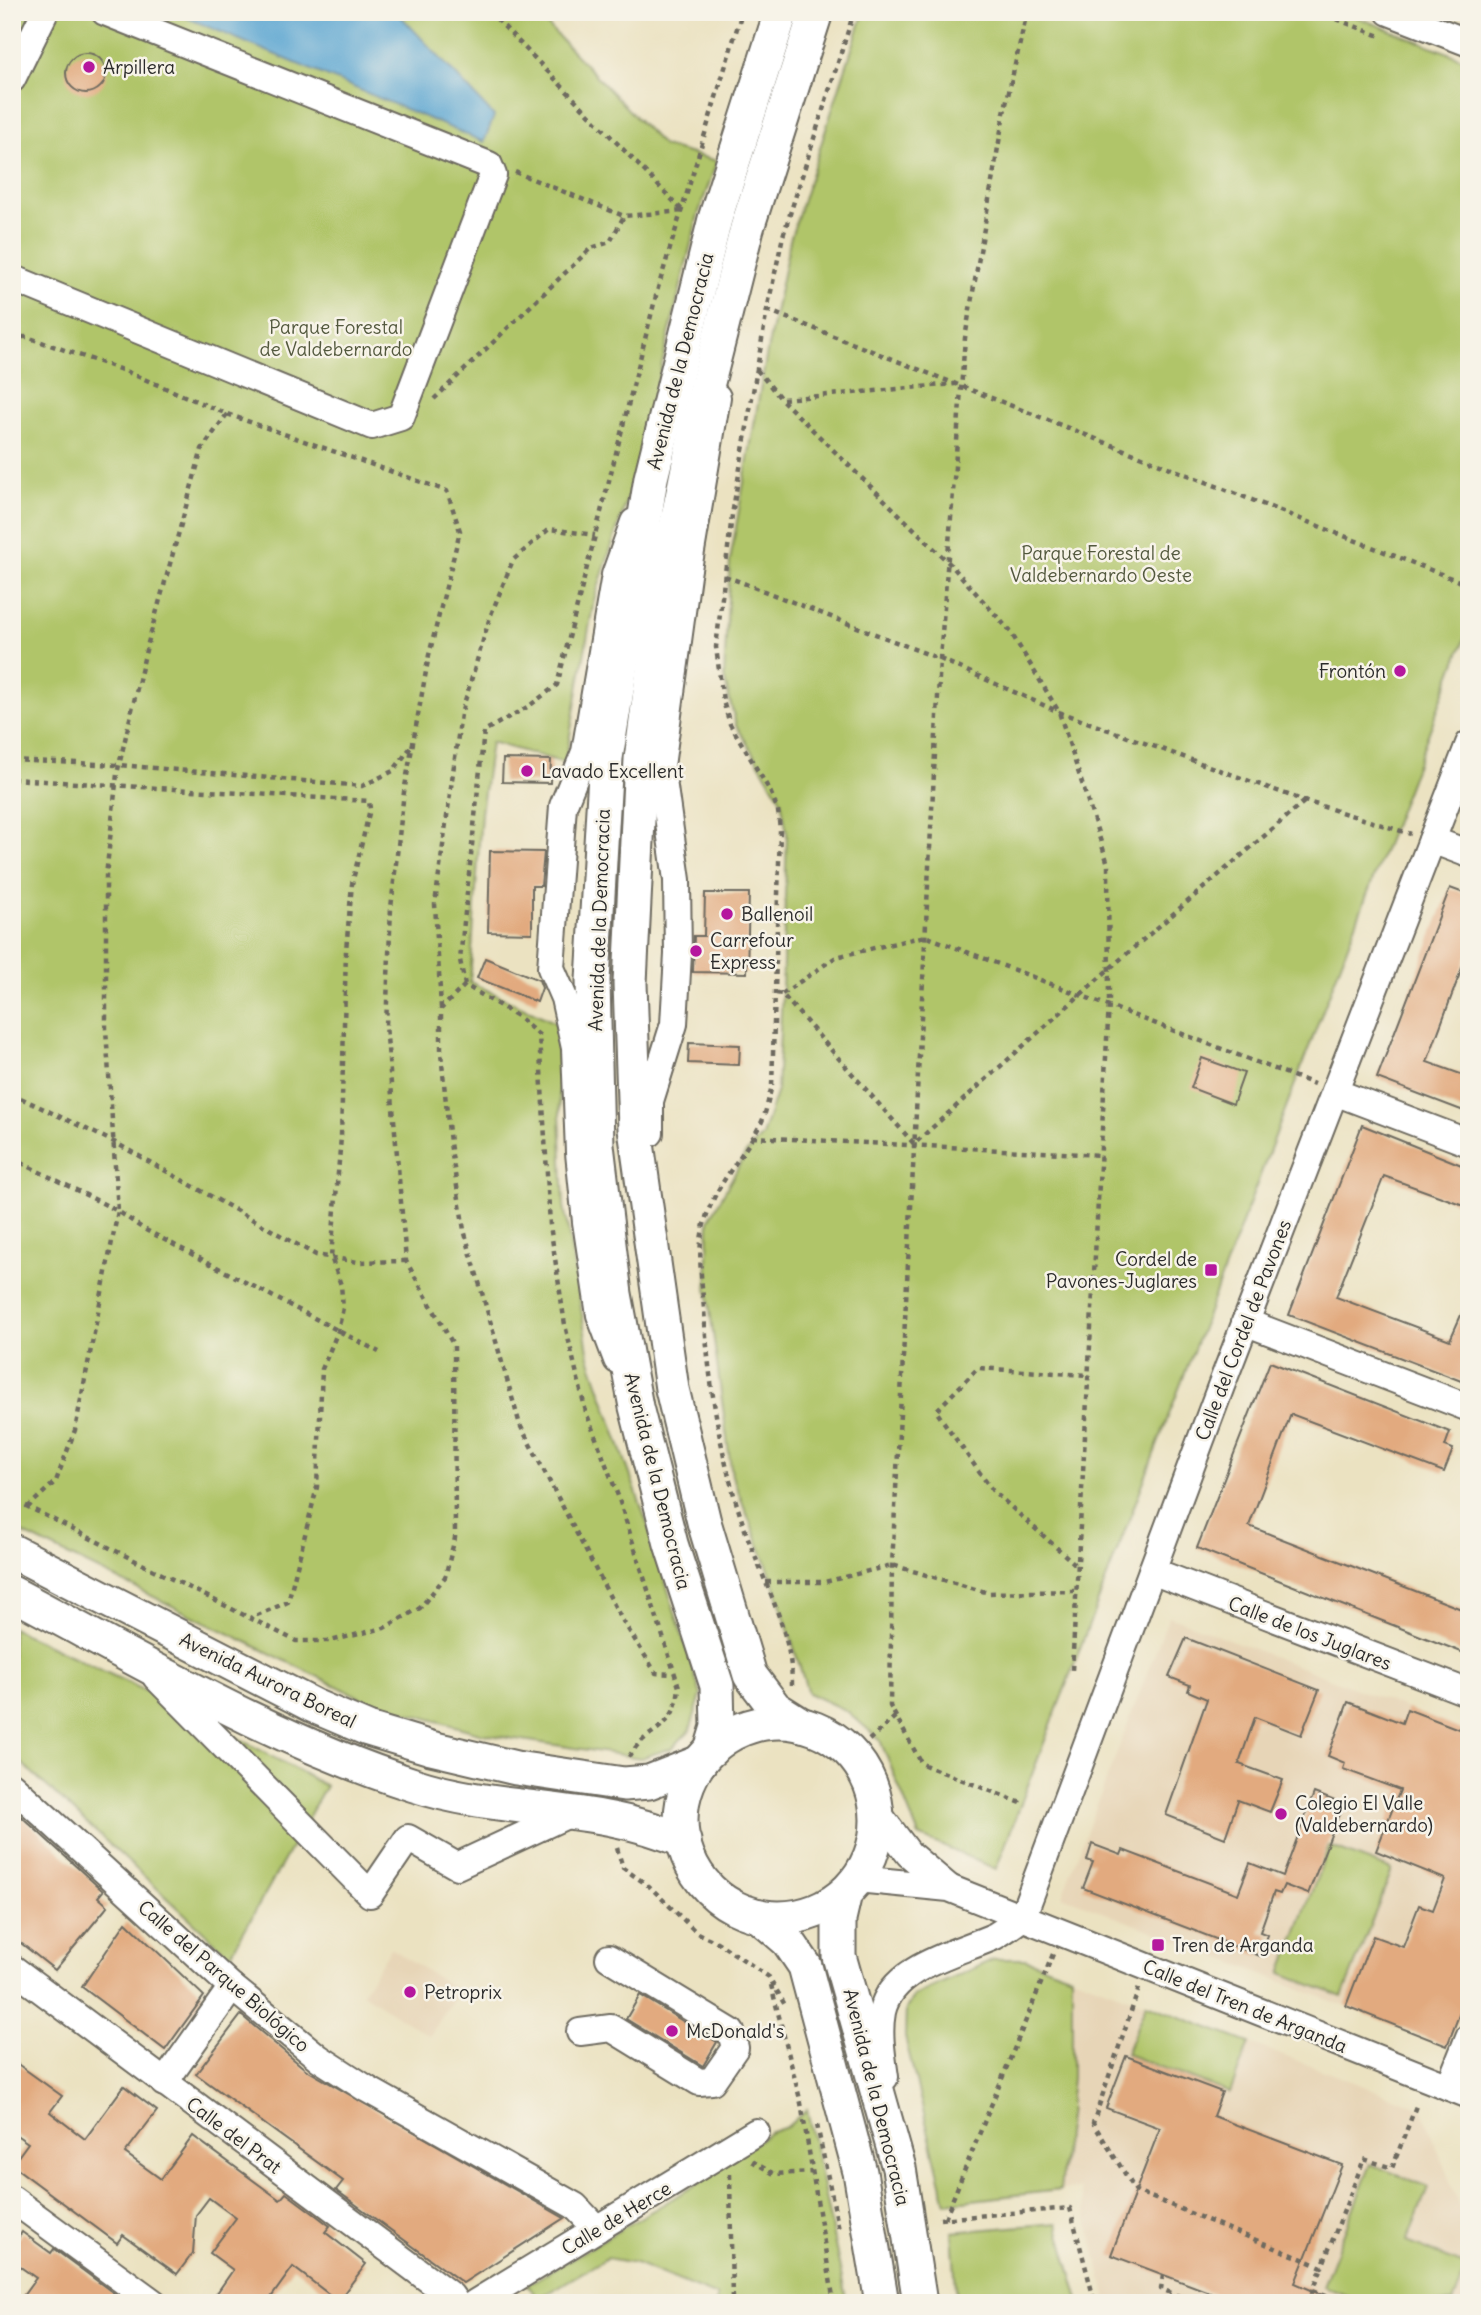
<svg xmlns="http://www.w3.org/2000/svg" width="1481" height="2315" font-family="Delius,sans-serif">
<rect width="100%" height="100%" fill="#f7f3e8"/>
<filter id="ink" filterUnits="userSpaceOnUse"><feTurbulence type="fractalNoise" baseFrequency=".0143" numOctaves="2"/><feDisplacementMap in="SourceGraphic" scale="14" xChannelSelector="R" yChannelSelector="G"/><feConvolveMatrix kernelMatrix="1 2 1 2 8 2 1 2 1" color-interpolation-filters="sRGB"/></filter>
<filter id="wash" filterUnits="userSpaceOnUse"><feTurbulence type="fractalNoise" baseFrequency=".00686" numOctaves="4" result="noise"/><feDisplacementMap in="SourceGraphic" scale="28" xChannelSelector="R" yChannelSelector="G"/><feGaussianBlur stdDeviation="1.57" result="paint"/><feColorMatrix in="noise" values="0 0 0 0 0 0 0 0 0 0 0 0 0 0 0 0 0 1.4 0 .05"/><feComposite in="paint" operator="in"/></filter>
<g filter="url(#wash)">
<rect width="100%" height="100%" fill="#ebe2c1"/>
<g fill="#e7d5b7">
<path d="M1169,1616L1469,1733V1989L1447,2046L1062,1896Z"/>
<path d="M391,1948L458,1991L430,2036L362,1993Z"/>
<path d="M1072,1976L1422,2108L1469,2232V2303H1108L1080,2189L1060,2190L1072,2078Z"/>
</g>
<g fill="#b0c569" stroke="#6e784a" stroke-width="2">
<path d="M12,12H535L663,146L717,161L698,215L635,475L594,600L565,763L491,742L481,813L470,982L556,1023L564,1206L589,1357L648,1526L701,1695L690,1730L672,1748L641,1758L483,1734L370,1702L12,1528Z"/>
<path d="M864,12H1344L1469,61V627L996,1869L919,1836L880,1740L847,1711L808,1693L773,1580L732,1476L707,1288L709,1220L746,1153L762,1136L777,1090L782,994L787,833L781,800L736,725L724,677L730,561L767,352L790,240Z"/>
<path d="M12,1628L190,1712L326,1786L230,1956L12,1754Z"/>
<path d="M1329,1846L1392,1870L1342,1997L1281,1973Z"/>
<path d="M994,1959H1025L1072,1976V2078L1060,2190L946,2203L905,2037L906,2009L914,1996Z"/>
<path d="M1146,2004L1249,2043L1230,2093L1126,2054Z"/>
<path d="M807,2109L847,2303H715L717,2296L635,2263L607,2258L539,2298L527,2285L699,2183L769,2133L787,2127Z"/>
<path d="M1371,2164L1428,2187L1407,2242L1467,2266L1453,2303H1365L1323,2286Z"/>
<path d="M1057,2223L1080,2303H957L952,2232Z"/>
</g>
<path fill="#58a4d1" stroke="#42687e" stroke-width="2" d="M173,12H397L494,116L484,142Z"/>
<g id="blocks">
<g fill="#e2aa7f">
<circle cx="86" cy="73" r="20"/>
<path d="M503,759L551,760L550,783L502,782Z"/>
<path d="M490,851L544,852L541,886H532V933L488,932Z"/>
<path d="M1450,888L1469,895V949L1427,1062L1469,1077V1113L1377,1078Z"/>
<path d="M705,893H749L747,973L693,972L694,936H704Z"/>
<path d="M485,958L539,980L542,988L537,1002L477,978Z"/>
<path d="M689,1043L740,1045L739,1065L688,1063Z"/>
<path d="M1202,1058L1244,1073L1233,1104L1191,1088Z"/>
<path d="M1362,1125L1469,1168V1207L1384,1176L1336,1297L1450,1340L1469,1297V1384L1289,1315Z"/>
<path d="M1270,1362L1450,1432L1445,1446L1453,1449L1444,1472L1291,1414L1249,1526L1469,1612V1655L1197,1548Z"/>
<path d="M1186,1638L1319,1690L1301,1735L1255,1717L1239,1764L1283,1780L1270,1812L1238,1800L1225,1838L1166,1815L1207,1699L1188,1691L1190,1685L1169,1677Z"/>
<path d="M1348,1702L1402,1723L1407,1709L1469,1733V1989L1447,2046L1346,2006L1373,1936L1403,1947L1419,1905L1433,1910L1445,1879L1376,1851L1400,1790L1343,1769L1345,1763L1328,1756Z"/>
<path d="M1314,1793L1343,1804L1308,1894L1284,1885L1280,1894L1274,1892L1260,1932L1268,1935L1260,1956L1083,1888L1093,1862L1087,1860L1092,1844L1121,1855L1123,1850L1238,1894L1250,1863L1283,1876Z"/>
<path d="M12,1808L103,1891L98,1897L108,1906L55,1970L12,1936Z"/>
<path d="M126,1922L204,1996L165,2050L82,1987Z"/>
<path d="M640,1995L717,2042L703,2066L626,2019Z"/>
<path d="M241,2015L305,2069L564,2218L463,2283L336,2190L343,2181L196,2074Z"/>
<path d="M1126,2056L1222,2092L1213,2116L1342,2165L1295,2283L1341,2303H1238L1111,2255L1160,2128L1106,2108Z"/>
<path d="M12,2060L62,2096L50,2112L85,2139L124,2086L157,2111L125,2153L161,2179L193,2136L280,2200L286,2193L317,2216L330,2226L325,2232L366,2264L338,2301L293,2267L267,2303H210L233,2270L210,2253L236,2218L209,2198L196,2215L193,2253L177,2274L123,2235L117,2243L12,2165L28,2143L12,2132Z"/>
<path d="M22,2232L51,2253L54,2249L127,2303H18L36,2278L12,2261V2247Z"/>
</g>
</g>
</g>
<g filter="url(#ink)">
<use href="#blocks" fill-opacity="0" stroke="#6e6b60" stroke-width="2"/>
<g fill="none" stroke-linecap="round" stroke-linejoin="round">
<defs>
<g id="minor">
<path d="M1389,12L1469,43"/>
<path d="M12,79L45,12"/>
<path d="M12,278L372,426L401,417L493,175L489,165L105,12"/>
<path d="M1432,840L1469,854"/>
<path d="M1335,1092L1469,1143"/>
<path d="M650,1133V1101L674,1024L678,954L677,880L661,766L687,575L717,397"/>
<path d="M1245,1322L1469,1408"/>
<path d="M617,1360L600,1315L586,1222L579,1153L575,1048L564,998L551,968L563,806L585,752L615,575L634,522"/>
<path d="M1152,1571L1469,1693"/>
<path d="M156,1677L370,1894L408,1838L457,1866L571,1813"/>
<path d="M12,1786L232,1987L319,2058L367,2089L575,2206L597,2229"/>
<path d="M877,1812L909,1854L948,1887"/>
<path d="M857,1879L949,1888L1469,2095"/>
<path d="M1022,1918L1221,1386L1469,744"/>
<path d="M12,1968L451,2296L456,2303"/>
<path d="M580,2032L611,2028L699,2082L712,2081L735,2048L731,2032L609,1958"/>
<path d="M885,2077C882,2056 878,2033 882,2012C892,1966 958,1953 995,1936C1004,1931 1013,1924 1022,1918"/>
<path d="M164,2083L232,1987"/>
<path d="M1449,2087L1469,2037"/>
<path d="M12,2199L154,2303"/>
<path d="M475,2303L756,2132"/>
</g>
<g id="major">
<path d="M12,1551L314,1706L368,1729L431,1748L516,1768L624,1784L649,1782L700,1762"/>
<path d="M12,1593C143,1662 273,1740 414,1785C502,1814 598,1803 684,1841"/>
<circle cx="779" cy="1820" r="98"/>
<path d="M802,1725L775,1708L750,1675L704,1522L672,1389L635,1129L630,983L641,759L665,580L695,434L747,228L816,12"/>
<path d="M711,1750L718,1727L717,1686L671,1544L636,1407L615,1294L597,1145L593,980L606,758L651,478L715,219L781,12"/>
<path d="M845,1893L839,1919V1956L899,2168L920,2303"/>
<path d="M759,1916L788,1941L805,1966L860,2172L882,2303"/>
</g>
</defs>
<use href="#minor" stroke="#6e6b60" stroke-width="30"/>
<use href="#major" stroke="#6e6b60" stroke-width="37"/>
<g stroke="#6e6b60" stroke-width="4.5" stroke-dasharray="5 5" stroke-linecap="butt">
<path d="M490,12L683,211"/>
<path d="M1318,12L1380,36"/>
<path d="M515,172L624,216L683,211"/>
<path d="M767,310L1469,585"/>
<path d="M12,337H27L125,371L227,414L447,491L460,531L429,655L404,792L391,908L386,1025L406,1261L454,1346L455,1538L445,1577L420,1608L384,1628L330,1641H296L12,1499"/>
<path d="M757,370L782,400L950,564L1010,631L1059,712L1108,864L1109,1003L1072,1670"/>
<path d="M434,399L591,248L610,242L624,216"/>
<path d="M783,399L955,384"/>
<path d="M227,414L202,449L146,650L117,774L106,876V1029L118,1211L142,1228L379,1352"/>
<path d="M725,576L940,659L1059,712L1305,801L1411,834"/>
<path d="M12,760L119,765L362,786L393,771L411,747"/>
<path d="M12,779L369,801L370,809L352,884L346,950L341,1137L331,1257L341,1285L343,1308L338,1331L322,1369L317,1487L288,1602L250,1618"/>
<path d="M465,985L441,1009V1053L450,1143L464,1230L520,1425L621,1618L656,1673L675,1674"/>
<path d="M776,993L782,994L914,1144L1109,969L1305,801"/>
<path d="M782,994L836,957L925,936L1314,1084"/>
<path d="M441,1008L435,904L461,714L490,617L513,560L549,529L595,535"/>
<path d="M12,1094L114,1142L316,1255L358,1262L406,1261"/>
<path d="M752,1137L1100,1155"/>
<path d="M12,1158L118,1211L75,1430L56,1481L28,1507"/>
<path d="M1075,1564L992,1490L936,1411L978,1368L1087,1375"/>
<path d="M766,1582H825L892,1565L989,1593L1074,1591"/>
<path d="M792,1685C792,1632 766,1587 748,1538C721,1464 709,1387 704,1309C702,1284 698,1258 702,1234C709,1191 739,1163 759,1127C766,1116 768,1099 772,1086L780,831L778,810L770,791L730,724L723,701L716,647L732,515L767,310L783,236L854,12"/>
<path d="M869,1740L896,1716"/>
<path d="M629,1757C648,1724 675,1734 679,1687L618,1496L586,1412L565,1325L550,1225L539,1035L517,1016L465,985L460,960L484,731L529,706L557,685L658,288L742,12"/>
<path d="M1021,1803L922,1764L890,1706L892,1565L940,659L965,338L1004,113L1027,12"/>
<path d="M617,1848L623,1868L649,1886L697,1933L717,1942L769,1977L785,2005"/>
<path d="M771,1985L801,2103L834,2303"/>
<path d="M1139,1988L1093,2123L1136,2191L1322,2267L1364,2159L1392,2168L1416,2106"/>
<path d="M817,2125L839,2230"/>
<path d="M752,2161L774,2174L812,2172"/>
<path d="M730,2174L732,2303"/>
<path d="M945,2218L1053,1954"/>
<path d="M940,2219L1070,2208L1095,2303"/>
<path d="M1163,2275L1161,2289L1197,2303"/>
<path d="M1313,2290L1347,2303"/>
<path d="M1308,2303L1322,2267"/>
</g>
<use href="#minor" stroke="#fff" stroke-width="26"/>
<use href="#major" stroke="#fff" stroke-width="33"/>
</g>
</g>
<g fill="#b5179e" stroke="#f7f3e8" stroke-width="2.5">
<circle cx="89" cy="67" r="7"/>
<circle cx="1400" cy="671" r="7"/>
<circle cx="527" cy="771" r="7"/>
<circle cx="727" cy="914" r="7"/>
<circle cx="696" cy="951" r="7"/>
<rect x="1204" y="1263" width="14" height="14" rx="3.5"/>
<circle cx="1281" cy="1814" r="7"/>
<rect x="1151" y="1938" width="14" height="14" rx="3.5"/>
<circle cx="410" cy="1992" r="7"/>
<circle cx="672" cy="2031" r="7"/>
</g>
<g text-anchor="middle" stroke-width="5" stroke-linejoin="round" paint-order="stroke">
<g font-size="19" fill="#2b2b2b" stroke="#f7f3e8" text-anchor="start">
<text x="103" y="74">Arpillera</text>
<text x="1386" y="678" text-anchor="end">Frontón</text>
<text x="541" y="778">Lavado Excellent</text>
<text x="741" y="921">Ballenoil</text>
<text x="710" y="947">Carrefour<tspan x="710" dy="22">Express</tspan></text>
<text x="1197" y="1266" text-anchor="end">Cordel de<tspan x="1197" dy="22">Pavones-Juglares</tspan></text>
<text x="1295" y="1810">Colegio El Valle<tspan x="1295" dy="22">(Valdebernardo)</tspan></text>
<text x="1172" y="1952">Tren de Arganda</text>
<text x="424" y="1999">Petroprix</text>
<text x="686" y="2038">McDonald's</text>
</g>
<g font-size="19" fill="#53593e" stroke="#f7f3e8">
<text x="336" y="334">Parque Forestal<tspan x="336" dy="22">de Valdebernardo</tspan></text>
<text x="1101" y="560">Parque Forestal de<tspan x="1101" dy="22">Valdebernardo Oeste</tspan></text>
</g>
<g font-size="19" fill="#2b2b2b" stroke="#f7f3e8">
<text transform="translate(680 361) rotate(-76)" y="7">Avenida de la Democracia</text>
<text transform="translate(599 920) rotate(-88)" y="7">Avenida de la Democracia</text>
<text transform="translate(1243 1330) rotate(-69)" y="7">Calle del Cordel de Pavones</text>
<text transform="translate(658 1481) rotate(76)" y="7">Avenida de la Democracia</text>
<text transform="translate(1310 1633) rotate(21)" y="7">Calle de los Juglares</text>
<text transform="translate(268 1680) rotate(26)" y="7">Avenida Aurora Boreal</text>
<text transform="translate(224 1976) rotate(41)" y="7">Calle del Parque Biológico</text>
<text transform="translate(1245 2006) rotate(22)" y="7">Calle del Tren de Arganda</text>
<text transform="translate(877 2097) rotate(76)" y="7">Avenida de la Democracia</text>
<text transform="translate(234 2135) rotate(37)" y="7">Calle del Prat</text>
<text transform="translate(616 2218) rotate(-31)" y="7">Calle de Herce</text>
</g>
</g>
<rect width="1481" height="2315" fill="none" stroke="#f7f3e8" stroke-width="42"/>
</svg>
